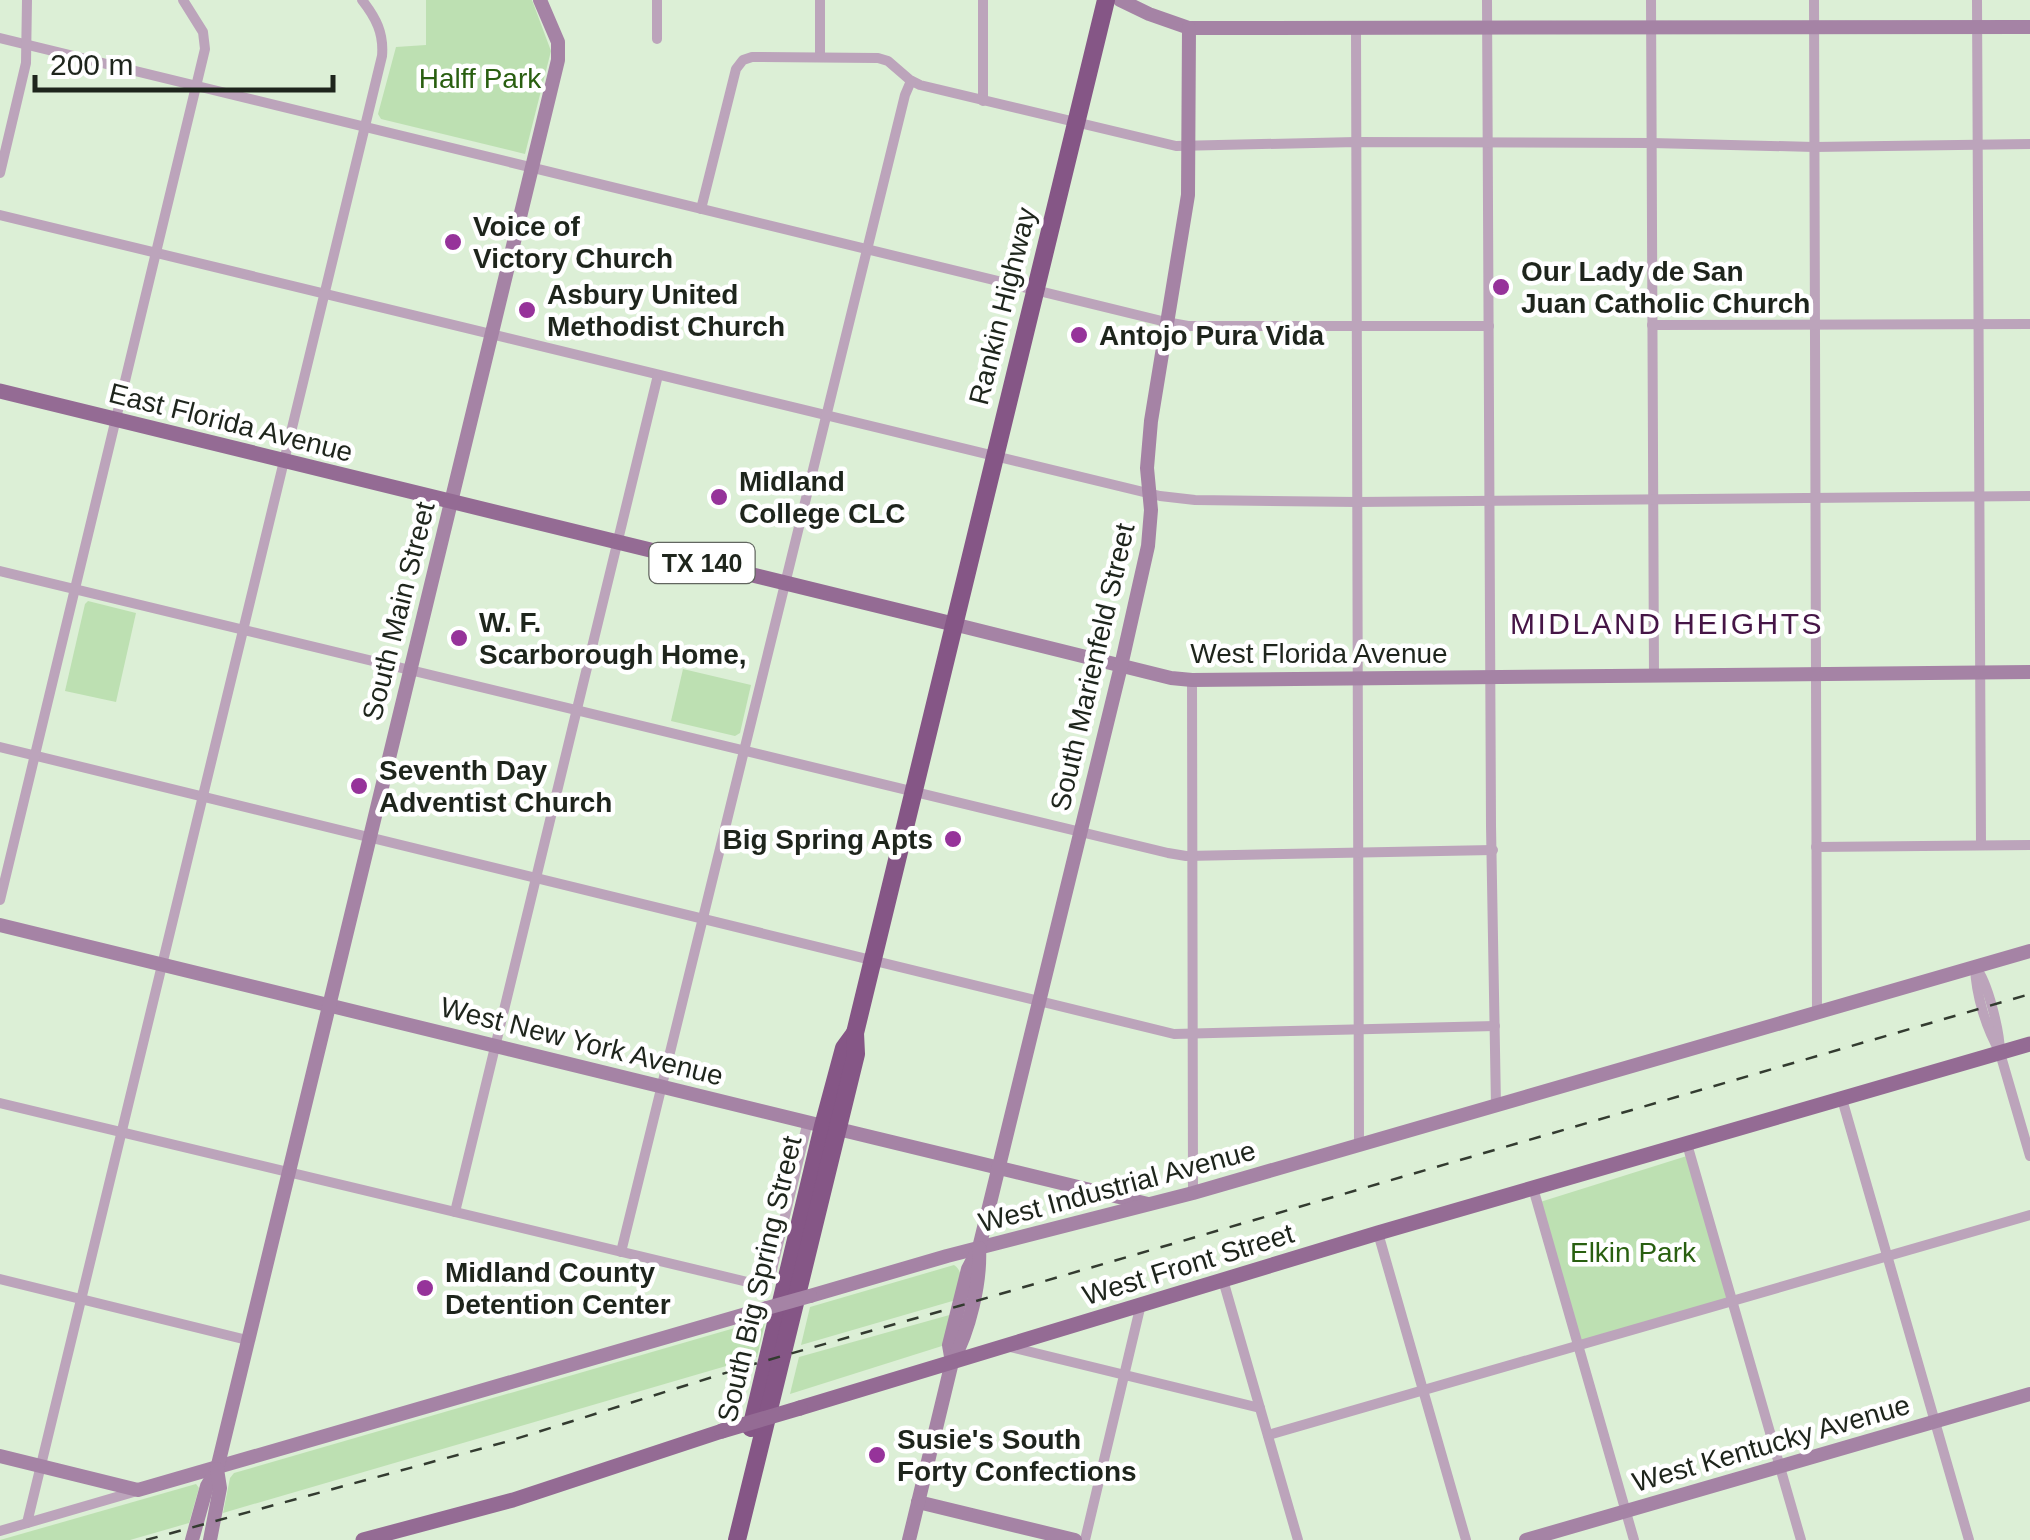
<svg xmlns="http://www.w3.org/2000/svg" width="2030" height="1540" font-family="Arial,sans-serif">
<rect width="100%" height="100%" fill="#dcefd6"/>
<g fill="#bde0b2">
<path d="M426,0H532L551,51L525,154L381,119L378,114L396,47L426,45Z"/>
<path d="M88,601L136,613L116,702L65,691L85,604Z"/>
<path d="M683,669L751,685L740,733L735,736L671,721Z"/>
<path d="M1690,1155L1732,1301L1578,1346L1537,1203Z"/>
<path d="M954,1265C966,1273 959,1288 956,1300L801,1345L810,1307Z"/>
<path d="M953,1314L945,1343L942,1346L790,1394L799,1357Z"/>
<path d="M766,1319L757,1357L223,1513L230,1478L234,1473Z"/>
<path d="M196,1484L199,1488L189,1523L130,1540H0Z"/>
</g>
<g fill="none" stroke-linecap="round" stroke-linejoin="round">
<g stroke="#bca4bb" stroke-width="10">
<path d="M983,0V101"/>
<path d="M1487,0L1491,826L1496,1106"/>
<path d="M1651,0L1654,675"/>
<path d="M1814,0L1817,1013"/>
<path d="M1977,0L1981,845"/>
<path d="M1356,29L1359,1146"/>
<path d="M0,38L1166,322L1188,326H1489"/>
<path d="M657,39V0"/>
<path d="M820,57V0"/>
<path d="M0,173L26,63L27,0"/>
<path d="M701,209L736,69L743,60L752,57L878,58L888,61L910,80L920,85L1176,146L1356,142L1652,143L1814,147L2030,144"/>
<path d="M0,215L1160,496L1195,500L1357,502L2030,496"/>
<path d="M1652,325L2030,324"/>
<path d="M0,571L1168,853L1186,856L1493,850"/>
<path d="M1192,680L1193,1193"/>
<path d="M0,747L1174,1034L1495,1026"/>
<path d="M1816,847L2030,845"/>
<path d="M0,900L205,49L203,32L183,0"/>
<path d="M1975,967C1988,981 2000,1033 2000,1053L2030,1156"/>
<path d="M1975,967C1976,995 1986,1028 2000,1052"/>
<path d="M1842,1099L1969,1540"/>
<path d="M0,1103L760,1285L766,1284L770,1278L808,1121"/>
<path d="M1687,1144L1801,1540"/>
<path d="M1533,1188L1634,1540"/>
<path d="M455,1212L658,375"/>
<path d="M1378,1233L1466,1540"/>
<path d="M621,1252L905,95L911,81"/>
<path d="M0,1279L247,1340"/>
<path d="M1223,1280L1298,1540"/>
<path d="M1010,1347L1260,1408"/>
<path d="M1268,1435L2030,1215"/>
<path d="M27,1523L382,56C384,33 376,18 362,0"/>
<path d="M0,1531L137,1491"/>
<path d="M1085,1540L1141,1304"/>
</g>
<g stroke="#a583a5" stroke-width="14">
<path d="M1120,0L1149,14L1189,28L2030,27"/>
<path d="M953,624L1171,678L1192,680L2030,672"/>
<path d="M0,925L823,1126"/>
<path d="M838,1129L1148,1204"/>
<path d="M810,1296L947,1256L1193,1193L2030,951"/>
<path d="M952,1362L949,1345L968,1269L979,1248L1121,666L1148,546L1151,510L1147,468L1151,421L1188,195L1189,28"/>
<path d="M0,1456L138,1490L767,1308"/>
<path d="M918,1502L1075,1540"/>
<path d="M192,1540L207,1486L217,1469L558,60V42L540,0"/>
<path d="M210,1540L220,1488L217,1469"/>
<path d="M909,1540L952,1362C969,1332 981,1282 979,1248"/>
<path d="M1526,1540L2030,1394"/>
</g>
<g stroke="#946b94" stroke-width="15">
<path d="M0,391L953,624"/>
<path d="M800,1408L1378,1233L2030,1044"/>
<path d="M363,1540L513,1500L722,1431"/>
</g>
<g stroke="#855686" stroke-width="18">
<path d="M751,1428L823,1126L844,1048L855,1033"/>
<path d="M737,1540L856,1054L855,1033L1106,0"/>
</g>
<path stroke="#333b30" stroke-width="2.5" stroke-dasharray="12 12" stroke-linecap="butt" d="M146,1540L509,1441L754,1364L959,1306L2030,994"/>
<path stroke="#a583a5" stroke-width="14" d="M767,1308L810,1296"/>
<path stroke="#946b94" stroke-width="15" d="M722,1431L800,1408"/>
</g>
<g fill="#96339a" stroke="#fff" stroke-width="4">
<circle cx="453" cy="242" r="10"/>
<circle cx="1501" cy="287" r="10"/>
<circle cx="527" cy="310" r="10"/>
<circle cx="1079" cy="335" r="10"/>
<circle cx="719" cy="497" r="10"/>
<circle cx="459" cy="638" r="10"/>
<circle cx="359" cy="786" r="10"/>
<circle cx="953" cy="839" r="10"/>
<circle cx="425" cy="1288" r="10"/>
<circle cx="877" cy="1455" r="10"/>
</g>
<g text-anchor="middle" stroke-width="9" stroke-linejoin="round" paint-order="stroke">
<rect fill="#fff" stroke="#626660" stroke-width="2.5" x="649.5" y="543" width="105" height="40" rx="8"/>
<g font-size="25" font-weight="bold" fill="#1e251c">
<text x="702" y="572">TX 140</text>
</g>
<g font-size="28" fill="#295f10" stroke="#fff">
<text x="480" y="88">Halff Park</text>
<text x="1633" y="1262">Elkin Park</text>
</g>
<g font-size="28" font-weight="bold" fill="#1e251c" stroke="#fff" text-anchor="start">
<text x="473" y="236">Voice of<tspan x="473" dy="32">Victory Church</tspan></text>
<text x="1521" y="281">Our Lady de San<tspan x="1521" dy="32">Juan Catholic Church</tspan></text>
<text x="547" y="304">Asbury United<tspan x="547" dy="32">Methodist Church</tspan></text>
<text x="1099" y="345">Antojo Pura Vida</text>
<text x="739" y="491">Midland<tspan x="739" dy="32">College CLC</tspan></text>
<text x="479" y="632">W. F.<tspan x="479" dy="32">Scarborough Home,</tspan></text>
<text x="379" y="780">Seventh Day<tspan x="379" dy="32">Adventist Church</tspan></text>
<text x="933" y="849" text-anchor="end">Big Spring Apts</text>
<text x="445" y="1282">Midland County<tspan x="445" dy="32">Detention Center</tspan></text>
<text x="897" y="1449">Susie's South<tspan x="897" dy="32">Forty Confections</tspan></text>
</g>
<g font-size="28" fill="#1e251c" stroke="#fff">
<text transform="translate(1002 306) rotate(-76)" y="10">Rankin Highway</text>
<text transform="translate(231 422) rotate(14)" y="10">East Florida Avenue</text>
<text transform="translate(398 611) rotate(-76)" y="10">South Main Street</text>
<text x="1319" y="663">West Florida Avenue</text>
<text transform="translate(1092 667) rotate(-77)" y="10">South Marienfeld Street</text>
<text transform="translate(582 1041) rotate(14)" y="10">West New York Avenue</text>
<text transform="translate(1117 1186) rotate(-15)" y="10">West Industrial Avenue</text>
<text transform="translate(1188 1264) rotate(-17)" y="10">West Front Street</text>
<text transform="translate(759 1279) rotate(-77)" y="10">South Big Spring Street</text>
<text transform="translate(1771 1443) rotate(-16)" y="10">West Kentucky Avenue</text>
</g>
<g font-size="30" letter-spacing="2.5" fill="#451546" stroke="#fff">
<text x="1667" y="634">MIDLAND HEIGHTS</text>
</g>
</g>
<path d="M35 75v15h298v-15" fill="none" stroke="#1e251c" stroke-width="5"/>
<text x="50" y="75" font-size="30" fill="#1e251c" stroke="#ffffff" stroke-width="8" paint-order="stroke">200 m</text>
</svg>
